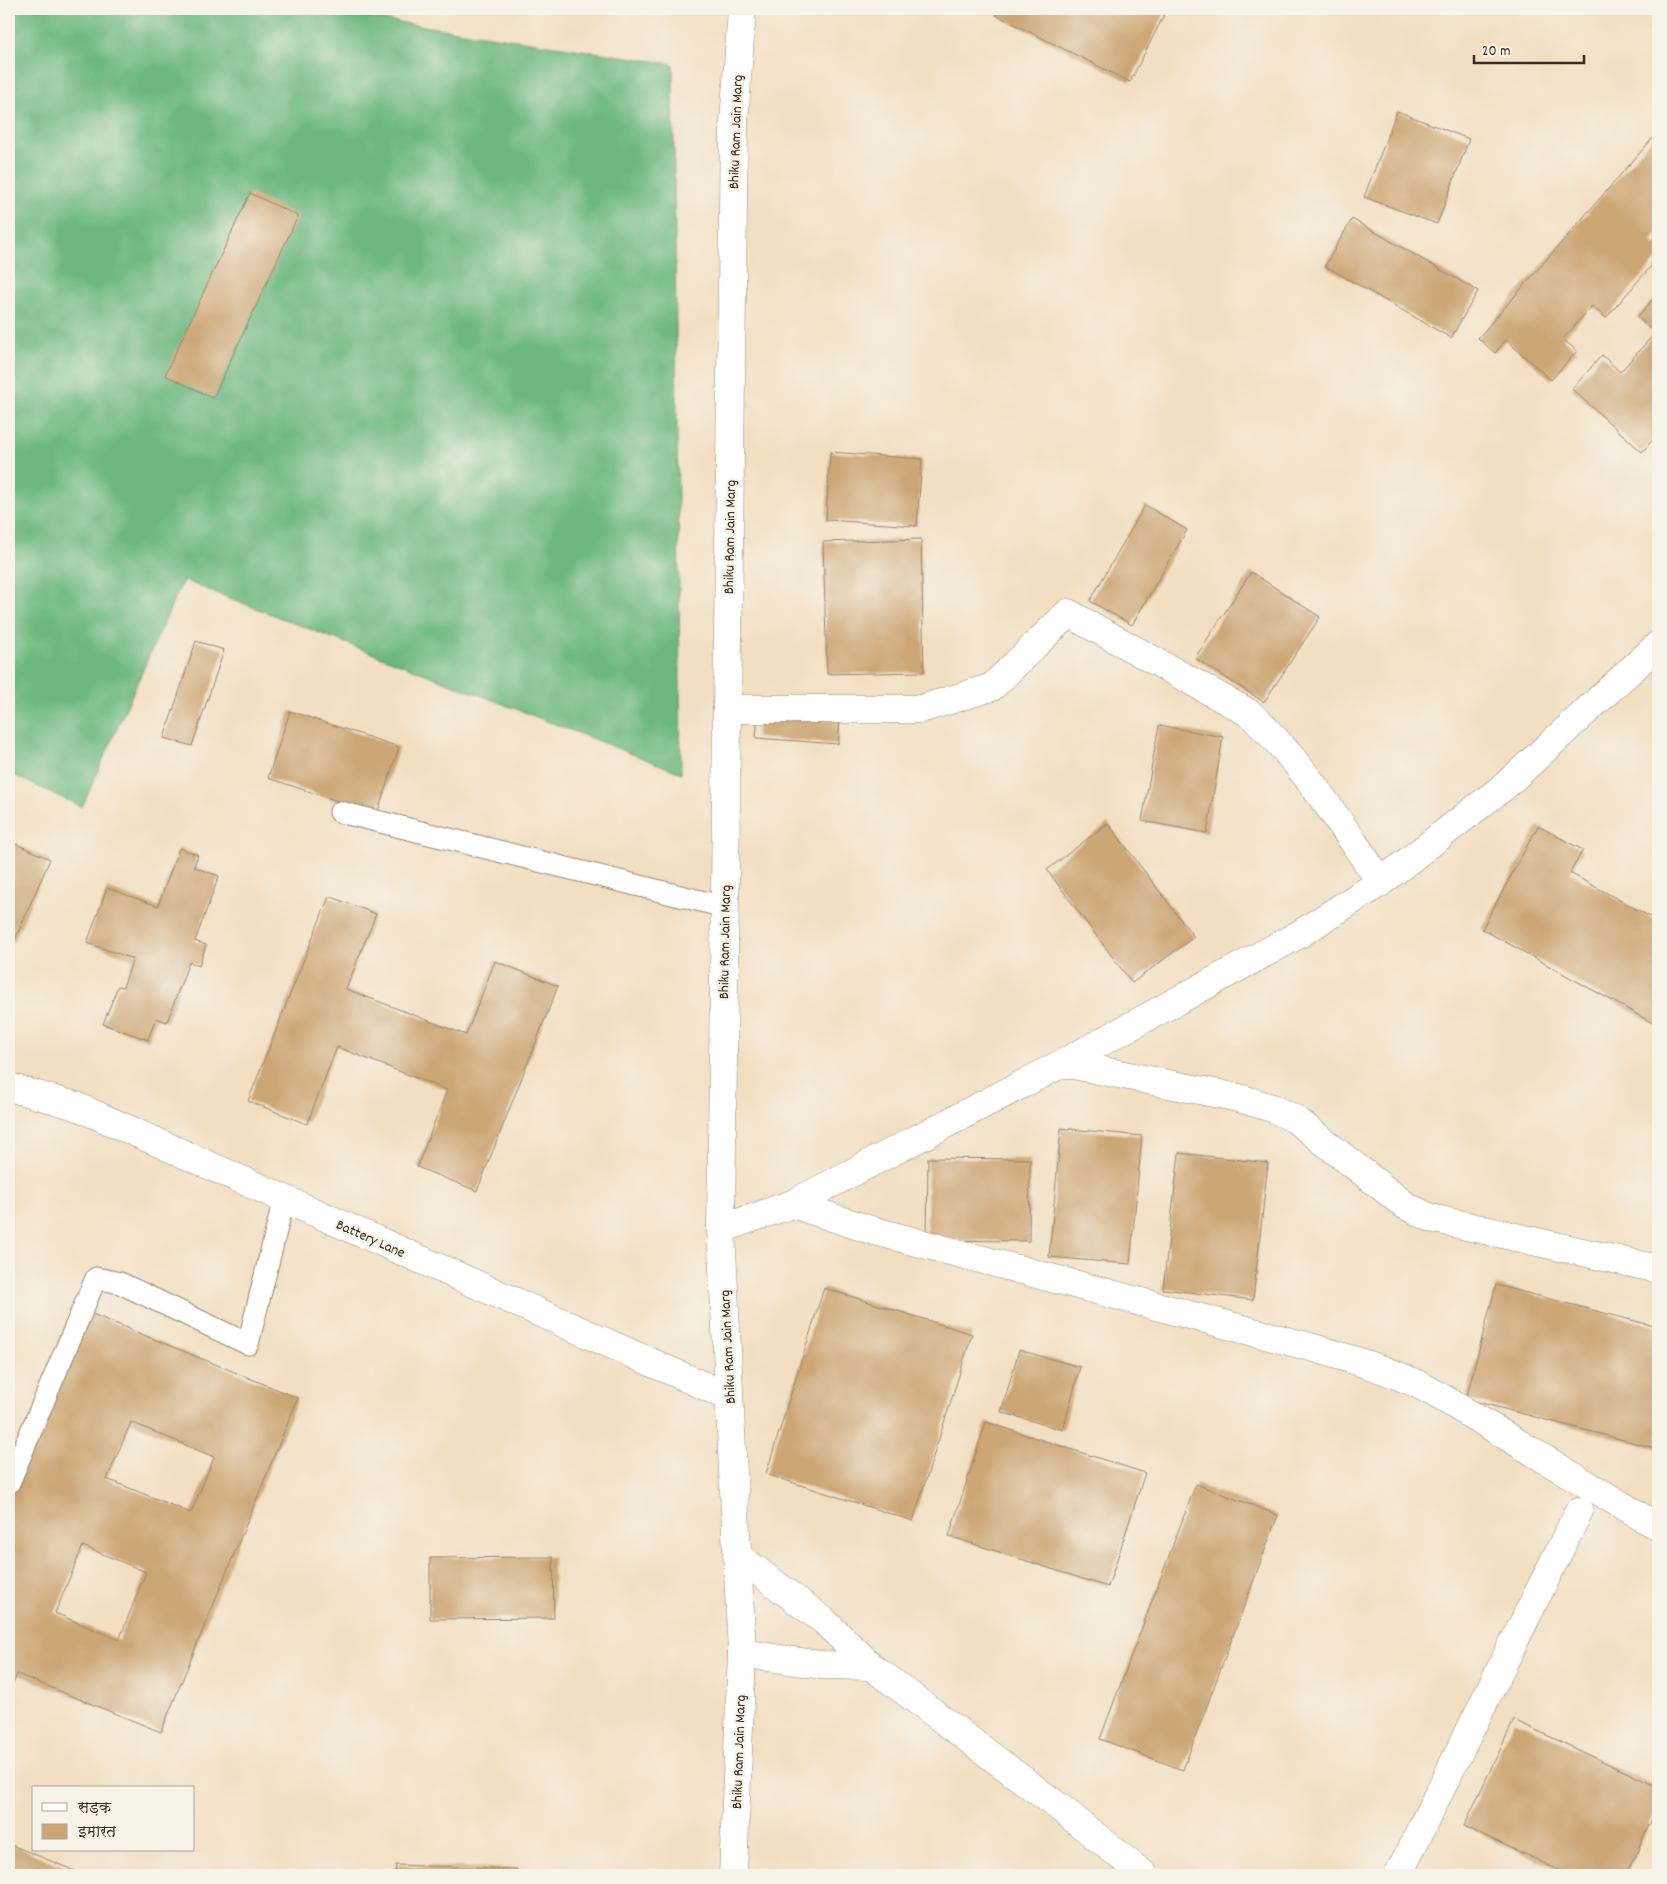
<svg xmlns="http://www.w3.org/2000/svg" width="1667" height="1884" font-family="Dekko,'Playpen Sans Deva',sans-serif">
<rect width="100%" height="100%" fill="#f7f3e8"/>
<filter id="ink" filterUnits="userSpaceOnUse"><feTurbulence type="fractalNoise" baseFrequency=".02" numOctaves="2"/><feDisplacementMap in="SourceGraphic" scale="10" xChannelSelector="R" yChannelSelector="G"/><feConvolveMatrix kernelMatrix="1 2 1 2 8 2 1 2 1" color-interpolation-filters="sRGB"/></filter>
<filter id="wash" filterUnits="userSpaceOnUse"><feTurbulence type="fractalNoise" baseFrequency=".0096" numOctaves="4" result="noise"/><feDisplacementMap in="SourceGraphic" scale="20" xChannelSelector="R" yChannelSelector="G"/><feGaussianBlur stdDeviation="1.12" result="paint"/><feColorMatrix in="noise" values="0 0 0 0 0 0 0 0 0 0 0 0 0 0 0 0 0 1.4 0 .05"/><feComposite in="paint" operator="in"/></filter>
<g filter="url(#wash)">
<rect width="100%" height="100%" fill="#f2dfc2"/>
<path fill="#6cb880" stroke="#54714f" d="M9,9H313L673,64L681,773L183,580L82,807L9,773Z"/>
<g id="blocks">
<g fill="#cca674" fill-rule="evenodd">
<path d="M999,9H1167L1130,82L996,15Z"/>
<path d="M1397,111L1469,139L1437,224L1364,197Z"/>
<path d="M1658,132V233L1651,241L1658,247V258L1606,318L1592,306L1563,339L1577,351L1551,380L1506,340L1495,353L1478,338Z"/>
<path d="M250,193L298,216L213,398L165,375Z"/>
<path d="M1352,219L1478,291L1451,338L1325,266Z"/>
<path d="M1658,294V434L1642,452L1572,389L1602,355L1620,372L1655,333L1637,317Z"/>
<path d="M830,452L922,459L917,526L826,520Z"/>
<path d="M1145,505L1187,530L1132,625L1090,601Z"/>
<path d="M921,539L924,672L827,674L823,542Z"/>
<path d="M1251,572L1320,617L1264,702L1195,658Z"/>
<path d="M196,641L224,650L192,746L164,738Z"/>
<path d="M290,711L399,747L377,814L268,778Z"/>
<path d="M758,714L840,720L838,744L756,738Z"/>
<path d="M1159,725L1223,737L1207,833L1142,821Z"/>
<path d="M1108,823L1194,937L1132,983L1047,870Z"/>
<path d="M1538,826L1583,850L1570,873L1658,921V1026L1482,929Z"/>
<path d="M9,841L50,859L14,942L9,940Z"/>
<path d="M179,848L198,855L194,867L219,876L195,941L206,945L199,966L189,962L167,1022L156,1018L148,1040L103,1024L118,986L123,987L133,959L87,943L107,888L158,906Z"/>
<path d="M329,896L376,914L346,989L466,1035L495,961L558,986L477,1191L417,1167L447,1090L337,1047L307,1124L248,1101Z"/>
<path d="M1061,1128L1142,1136L1130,1264L1049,1257Z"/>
<path d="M1179,1153L1268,1163L1253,1300L1163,1289Z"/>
<path d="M928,1158L1030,1159L1029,1241L927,1240Z"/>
<path d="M1496,1285L1658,1327V1449L1466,1399Z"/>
<path d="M824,1288L972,1334L913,1521L766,1474Z"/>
<path d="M85,1311L298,1398L161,1732L17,1674L9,1694V1496ZM131,1422L214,1457L191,1513L107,1479ZM83,1546L146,1572L119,1640L55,1613Z"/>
<path d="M1019,1350L1080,1367L1063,1430L1001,1412Z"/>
<path d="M986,1422L1145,1473L1108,1587L949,1536Z"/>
<path d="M1196,1484L1278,1515L1183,1770L1100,1739Z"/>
<path d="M553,1557L554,1618L430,1619V1558Z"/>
<path d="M1514,1720L1658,1787V1806L1626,1875H1569L1464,1826Z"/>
<path d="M9,1844L85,1875H9Z"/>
<path d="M396,1865L517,1869V1875H395Z"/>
</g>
</g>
</g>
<g filter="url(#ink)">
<use href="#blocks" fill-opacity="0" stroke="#968470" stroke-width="1"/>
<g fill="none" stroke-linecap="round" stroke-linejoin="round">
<defs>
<g id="service">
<path d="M340,812L725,907"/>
<path d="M9,1483L96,1278L120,1283L248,1344L284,1199"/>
</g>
<g id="minor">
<path d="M727,709H921L992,687L1068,613L1249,713C1302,761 1340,824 1381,882"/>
<path d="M1063,1063L1239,1098L1272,1108L1295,1119L1406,1206L1431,1218L1658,1269"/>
<path d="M9,1087L76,1106L729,1397"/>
<path d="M792,1204L871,1230L1314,1348C1356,1361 1398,1372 1436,1394L1658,1527"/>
<path d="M721,1229L792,1204L1063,1063L1298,935L1381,882L1506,785L1658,645"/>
<path d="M1398,1875L1579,1511"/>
</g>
<g id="tertiary">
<path d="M738,1556L824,1621L871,1666L1063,1810L1144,1875"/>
<path d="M742,1653L821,1665L871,1666"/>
<path d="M733,1875L742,1653L721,1229L734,122L742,9"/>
</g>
</defs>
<use href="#service" stroke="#968470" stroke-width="23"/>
<use href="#minor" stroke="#968470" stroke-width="29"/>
<use href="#tertiary" stroke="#968470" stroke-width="29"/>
<use href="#service" stroke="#fff" stroke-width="21"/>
<use href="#minor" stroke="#fff" stroke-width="28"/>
<use href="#tertiary" stroke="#fff" stroke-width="28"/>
</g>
</g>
<g text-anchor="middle" stroke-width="5" stroke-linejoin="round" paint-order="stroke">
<g font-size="15" fill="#3b2a1e" stroke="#f7f3e8">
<text transform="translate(735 132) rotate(-88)" y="5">Bhiku Ram Jain Marg</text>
<text transform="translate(729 537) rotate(-89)" y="5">Bhiku Ram Jain Marg</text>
<text transform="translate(724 942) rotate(-89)" y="5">Bhiku Ram Jain Marg</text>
<text transform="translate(371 1238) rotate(24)" y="5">Battery Lane</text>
<text transform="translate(727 1347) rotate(-93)" y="5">Bhiku Ram Jain Marg</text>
<text transform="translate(738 1752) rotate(-88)" y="5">Bhiku Ram Jain Marg</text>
</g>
</g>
<rect width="1667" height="1884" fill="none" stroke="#f7f3e8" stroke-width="30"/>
<rect x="32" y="1786" width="162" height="65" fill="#f7f3e8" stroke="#aca397"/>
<rect x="42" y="1803" width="25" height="8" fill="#ffffff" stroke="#aca397"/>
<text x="78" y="1812" font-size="15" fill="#3b2a1e">सड़क</text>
<rect x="42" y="1824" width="25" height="15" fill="#cca674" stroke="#aca397"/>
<text x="78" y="1836" font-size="15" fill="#3b2a1e">इमारत</text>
<path d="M1474 55v8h110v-8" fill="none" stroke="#3b2a1e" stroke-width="2.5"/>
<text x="1482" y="55" font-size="15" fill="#3b2a1e" stroke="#f7f3e8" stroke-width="4" paint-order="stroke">20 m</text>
</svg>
